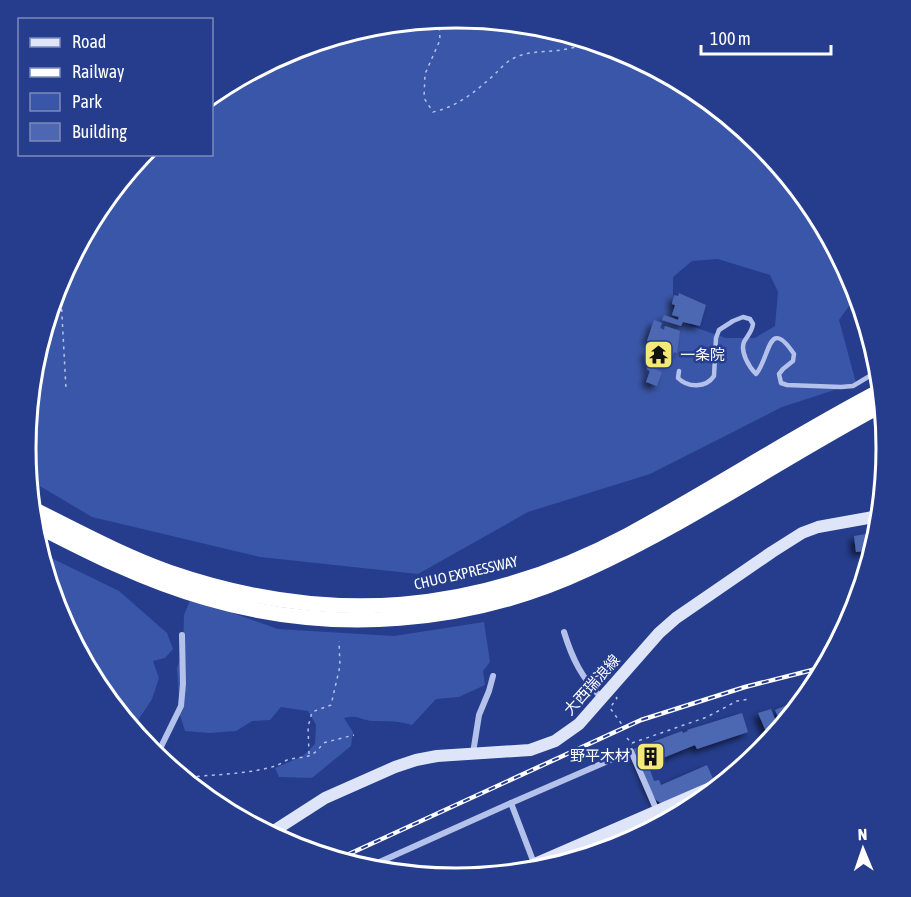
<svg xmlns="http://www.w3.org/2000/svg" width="911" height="897" font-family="'Asap Condensed','Noto Sans JP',sans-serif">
<defs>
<filter id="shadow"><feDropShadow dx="-4.5" dy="4.5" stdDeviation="3" flood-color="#0009"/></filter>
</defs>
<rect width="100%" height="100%" fill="#253d8c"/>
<g fill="#3a56a8" fill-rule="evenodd">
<path d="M455,18L540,26L621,51L695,91L760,144L814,210L853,284L857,295L839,320L856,383L782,407L650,474L528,512L418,574L260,557L92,517L28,479L25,448L33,364L58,283L98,209L143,155L212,154V95L291,51L372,26ZM718,259L770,275L778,292L775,326L755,338H726L691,326L673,310V277L692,261Z"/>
<path d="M39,552L119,591L167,633L173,649L165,658L153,661L159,678L152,699L133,728L131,729L97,687L58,613Z"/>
<path d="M191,598L278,629L394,636L484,622L490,662L483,671L485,685L459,697L436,699L412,725C396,720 389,722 373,721C360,720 358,714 344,718L353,732L351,746L312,778L279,777L275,768L303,756L315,744L316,725L308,711L281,707L270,720L252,721L236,731L209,733L185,731L180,715L177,668L183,650L184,615Z"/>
</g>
<g fill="#4e67b2" filter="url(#shadow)">
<path d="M679,293L706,305L700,326L683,322L681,326L662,320L664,315L678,320L679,317L672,315L675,305L672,304L674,295L678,296Z"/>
<path d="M654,320L662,323L660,328L664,330L665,326L680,331L677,353L674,352L670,363L656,357L652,368L662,372L657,386L646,382L650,371L647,369L649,360L645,358L648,348L655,350L657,345L647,341Z"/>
<path d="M872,533L873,547L870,548V550L856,552L854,536Z"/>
<path d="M796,701L798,706L782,726L775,710Z"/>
<path d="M771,709L779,729L770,741L758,713Z"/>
<path d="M742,713L748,732L697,749L695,745L648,764L654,781L659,780L661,785L707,765L714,781L662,804L656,800L650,790L634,749L682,731L683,733L688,731L687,730Z"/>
</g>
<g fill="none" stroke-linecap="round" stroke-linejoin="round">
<g stroke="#b4c1ea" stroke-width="1.5" stroke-dasharray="3 4.5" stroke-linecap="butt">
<path d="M439,20L440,40L425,74L424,98L433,112C459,106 476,91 495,74C500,69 506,62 512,59C536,46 562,57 588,41"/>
<path d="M60,279L66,389"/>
<path d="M616,697L617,698L610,708L623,726"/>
<path d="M627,738L632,744"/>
<path d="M632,743L707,717L737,701L749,699"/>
<path d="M309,754L308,727L312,712L331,705L340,666L339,641"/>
<path d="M182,778C212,774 246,775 275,766C279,765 283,762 287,760C304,755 311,761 323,743L354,735"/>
</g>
<path stroke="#b4c1ea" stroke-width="4.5" d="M679,371L678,378C688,388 706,388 714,376L716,338L719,330L733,321L743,317L750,319L753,324C752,332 747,336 744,342C740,352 749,367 756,374C770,358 768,315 794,354L793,361L783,369L779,374L781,383L787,385L841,387L853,386L878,371"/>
<g stroke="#b4c1ea" stroke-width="6">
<path d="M564,632C572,658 582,679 602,698"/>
<path d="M473,753L479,715L489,691L493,676"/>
<path d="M156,757L181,706L183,684L182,635"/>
<path d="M511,803L631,751L657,811"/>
<path d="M364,869L511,803L537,871"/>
</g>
<g stroke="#dfe5f8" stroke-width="12">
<path d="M269,834L325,798L395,767L416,760L437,756L530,750L555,741L579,724L659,633L676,618L772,552L802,533L818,527L879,516"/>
<path d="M514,873L724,782"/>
</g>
<g stroke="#fff" stroke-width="15">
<path d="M31,508C76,530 121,555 169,572C328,627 478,615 628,535C713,489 794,436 880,391"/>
<path d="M32,523C88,552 145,581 206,598C332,635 469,625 588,569C690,522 783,458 882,405"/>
</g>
<defs>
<path id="rail" d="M336,860L641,720L745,687L824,667"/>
</defs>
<use href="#rail" stroke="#fff" stroke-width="4.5"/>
<use href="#rail" stroke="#253d8c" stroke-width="2" stroke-dasharray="7" stroke-linecap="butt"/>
</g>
<defs>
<symbol id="temple-square" viewBox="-11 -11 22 22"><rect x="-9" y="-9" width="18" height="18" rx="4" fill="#f4e978" stroke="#253d8c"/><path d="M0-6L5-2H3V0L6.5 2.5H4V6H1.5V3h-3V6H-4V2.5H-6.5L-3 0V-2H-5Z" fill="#111"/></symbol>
<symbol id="building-square" viewBox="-11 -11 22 22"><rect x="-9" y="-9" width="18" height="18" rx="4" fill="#f4e978" stroke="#253d8c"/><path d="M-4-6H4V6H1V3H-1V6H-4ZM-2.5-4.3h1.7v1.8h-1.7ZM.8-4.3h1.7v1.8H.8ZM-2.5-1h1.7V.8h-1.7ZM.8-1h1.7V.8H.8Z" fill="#111"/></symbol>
</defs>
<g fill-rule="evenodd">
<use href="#temple-square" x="642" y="338" width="33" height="33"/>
<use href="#building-square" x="634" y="740" width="33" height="33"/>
</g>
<g text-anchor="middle" stroke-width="5" stroke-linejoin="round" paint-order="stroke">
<g font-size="15" fill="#fff" stroke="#253d8c" text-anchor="start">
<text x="680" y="360">一条院</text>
<text x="630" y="761" text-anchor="end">野平木材</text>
</g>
<g font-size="15" fill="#fff" stroke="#253d8c">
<text transform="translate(466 573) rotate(-13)" y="5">CHUO EXPRESSWAY</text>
<text transform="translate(592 685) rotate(-48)" y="5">大西瑞浪線</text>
</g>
</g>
<path d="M0 0H911V897H0ZM36 448a420 420 0 1 1 840 0a420 420 0 1 1-840 0Z" fill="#253d8c" fill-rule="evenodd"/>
<path fill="none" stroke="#fff" stroke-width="3" d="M36 448a420 420 0 1 1 840 0a420 420 0 1 1-840 0Z"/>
<rect x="18" y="18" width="195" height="138" fill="#253d8c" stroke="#7c8bba" stroke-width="1.5"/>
<rect x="30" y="38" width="30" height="9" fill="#dfe5f8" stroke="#7c8bba" stroke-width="1.5"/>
<text x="72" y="48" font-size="18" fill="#ffffff">Road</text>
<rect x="30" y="68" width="30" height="9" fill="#ffffff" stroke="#7c8bba" stroke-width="1.5"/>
<text x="72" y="78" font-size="18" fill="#ffffff">Railway</text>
<rect x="30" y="93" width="30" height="18" fill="#3a56a8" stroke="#7c8bba" stroke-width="1.5"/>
<text x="72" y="108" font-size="18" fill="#ffffff">Park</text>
<rect x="30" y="123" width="30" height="18" fill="#4e67b2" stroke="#7c8bba" stroke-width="1.5"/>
<text x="72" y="138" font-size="18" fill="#ffffff">Building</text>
<g transform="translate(863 849) rotate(358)" stroke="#253d8c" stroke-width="4.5" paint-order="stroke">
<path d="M0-4.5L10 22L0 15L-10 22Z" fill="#ffffff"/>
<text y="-9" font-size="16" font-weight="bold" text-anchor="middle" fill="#ffffff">N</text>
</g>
<path d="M701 45v9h130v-9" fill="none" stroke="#ffffff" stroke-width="3"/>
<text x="710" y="45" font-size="18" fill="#ffffff" stroke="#253d8c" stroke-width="4.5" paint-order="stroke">100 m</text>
</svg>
